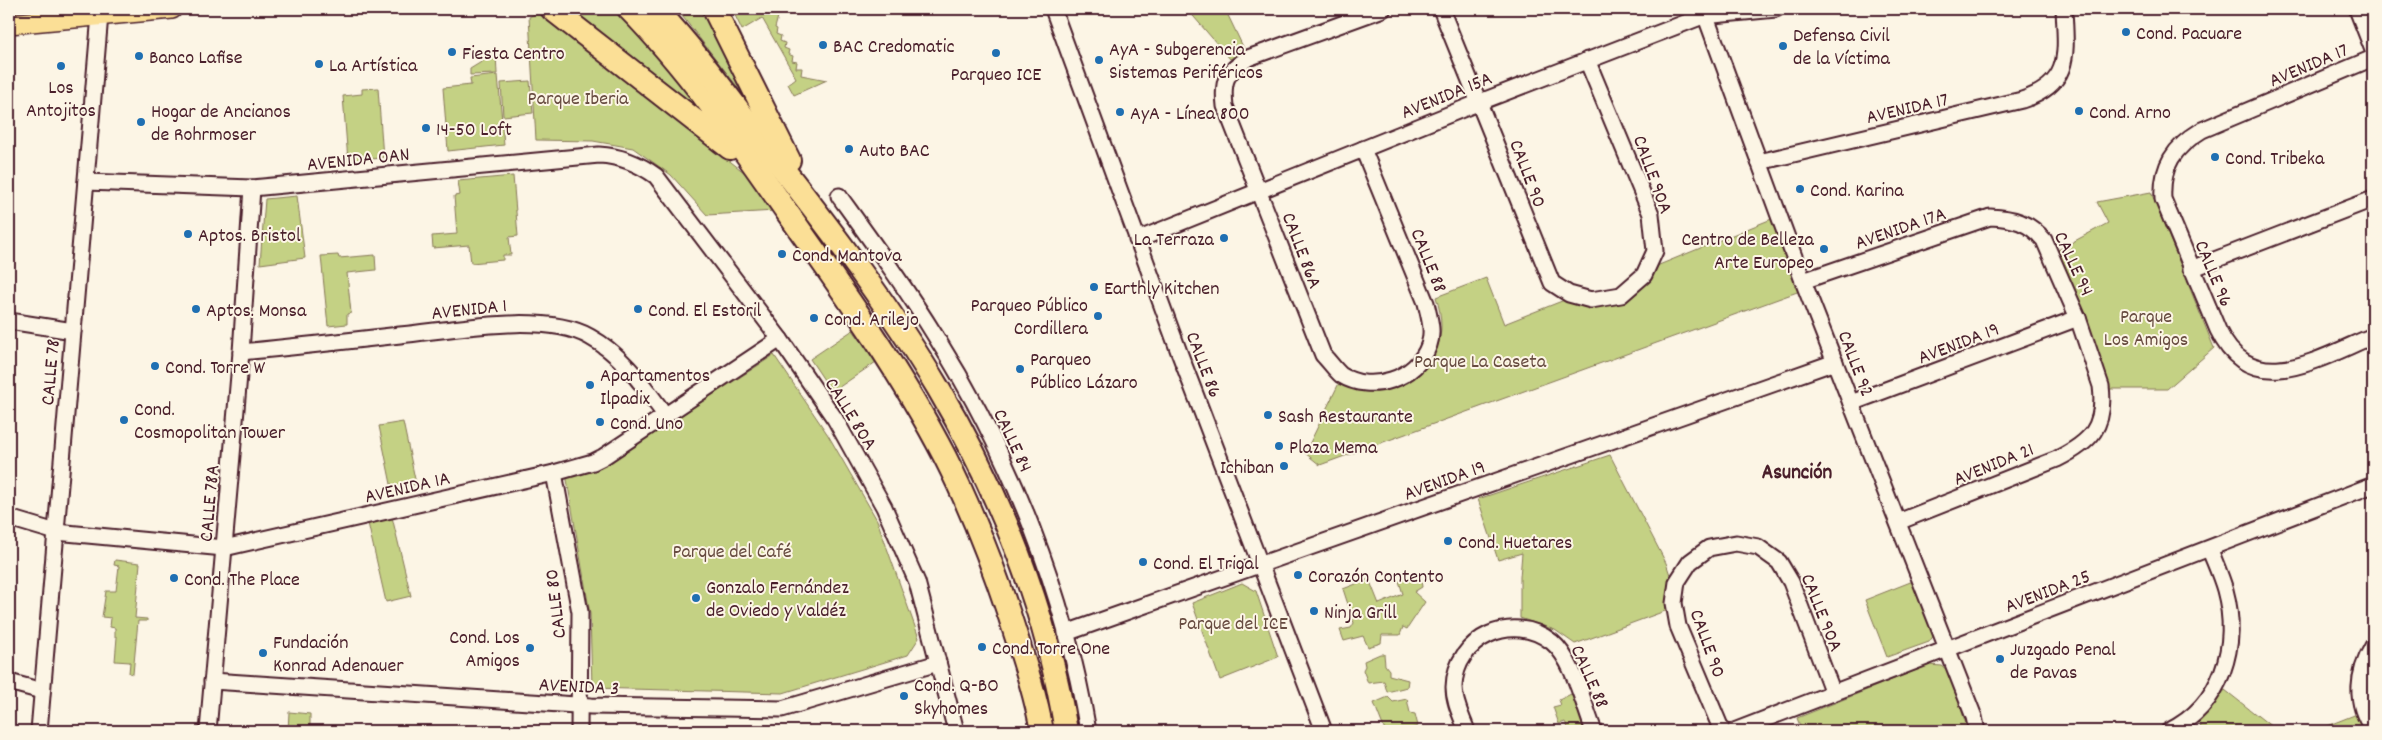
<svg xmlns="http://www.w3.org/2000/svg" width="2382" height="740" font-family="Dekko,sans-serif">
<rect width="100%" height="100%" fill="#fcf5e5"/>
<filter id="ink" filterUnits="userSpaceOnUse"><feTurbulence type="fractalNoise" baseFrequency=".02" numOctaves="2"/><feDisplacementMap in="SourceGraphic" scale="10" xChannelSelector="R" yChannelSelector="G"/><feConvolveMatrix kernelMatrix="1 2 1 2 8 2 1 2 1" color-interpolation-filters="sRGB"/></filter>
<g filter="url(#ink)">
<g fill="#c4d184" stroke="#877858">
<path d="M568,9H622L711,117Z"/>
<path d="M676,9H705L765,122L679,12Z"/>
<path d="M732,9H784H780L775,28L777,29L776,34L781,36L780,41L785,43L784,48L789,50L788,54L793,56L792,61L797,62L796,68H802L801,75L827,80L794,95L788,84L796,78L762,18L742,30Z"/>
<path d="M1191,9H1225L1245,51L1230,59L1188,10Z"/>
<path d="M538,12L749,176L775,211L707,215L671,175L633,148L593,141L536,140L529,17Z"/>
<path d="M496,53L497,74L470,75V69Z"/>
<path d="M498,75L504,145L448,151L443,88L471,85L470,78Z"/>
<path d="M530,81L533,113L503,116L501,83Z"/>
<path d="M378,88L383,158L348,161L343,96L362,94V89Z"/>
<path d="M513,176L518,236L509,237L511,255H503V260L471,263L469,245L433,248L432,236L457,234L454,196L460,195L458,181Z"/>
<path d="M2151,192L2214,348L2167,389H2109L2058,250L2108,223L2097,202Z"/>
<path d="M297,196L305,258L260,264L265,199Z"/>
<path d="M1774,218L1800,291L1320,465L1305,453L1340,381C1347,384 1354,388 1361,390C1372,393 1388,389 1398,385C1437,367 1449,337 1436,297L1486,278L1504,324L1567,299L1639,286L1659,265Z"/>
<path d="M338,255L339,258L375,255L376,270L347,273L351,313L347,314V324L328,326L321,256Z"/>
<path d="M853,330L876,362L832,392L810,359Z"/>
<path d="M774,355L828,435L877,520L919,638L908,655L783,693L592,688L590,614L566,474L605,465Z"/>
<path d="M403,422L416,484L392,489L379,426Z"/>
<path d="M1610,455L1666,563L1674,587L1665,611L1575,644L1555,630L1520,618V577L1522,553L1498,560L1478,499Z"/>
<path d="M392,517L411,596L386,602L368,523Z"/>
<path d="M115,560L140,563L135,618L147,619V621H138L133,674L129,673L130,662L115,661L117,637H115V628L110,627L111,618L102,617L106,591H116L119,566L114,565Z"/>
<path d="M1420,574L1422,587L1414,592L1425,602L1407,629L1403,627L1400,635H1382L1381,643L1368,647L1363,636L1344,641L1340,630L1351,628L1354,623L1343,589L1369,579L1379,604L1403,594L1399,581Z"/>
<path d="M1913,581L1934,635L1929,642L1887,657L1865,600Z"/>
<path d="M1242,583L1256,591L1278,657L1220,680L1192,603Z"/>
<path d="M1380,654H1384L1385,665L1389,670V675L1408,680L1407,687L1387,692L1384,681L1368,683L1363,670L1365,666L1364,661Z"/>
<path d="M1929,665L1942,666L1950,672L1968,731H1802L1797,718Z"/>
<path d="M2225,690L2277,731H2203L2198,722Z"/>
<path d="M1571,694L1585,729L1570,731L1565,722L1559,724L1553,707L1561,705L1559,700Z"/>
<path d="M1388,697L1393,702L1407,699L1410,713L1415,714L1418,726L1405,731H1385L1374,703Z"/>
<path d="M289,712L310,714V731H288Z"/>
<path d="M2357,714L2368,731H2314Z"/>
</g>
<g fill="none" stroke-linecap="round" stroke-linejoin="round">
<defs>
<g id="minor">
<path d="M1053,9L1179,352L1324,731"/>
<path d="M1441,9L1552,283L1569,294L1591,300L1621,295L1644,275L1655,251L1651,214L1587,60"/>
<path d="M1703,9L1803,281L1974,717L1977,731"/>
<path d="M2357,9L2373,50"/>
<path d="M2373,58L2202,130C2174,147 2161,166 2163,199L2218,330C2252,402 2321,357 2373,336"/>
<path d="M1363,149L1426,303C1429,317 1434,331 1429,345C1417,379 1371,394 1341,375C1335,370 1329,361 1323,355L1225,106C1222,79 1226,73 1248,58L1383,9"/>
<path d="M1759,162L2022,100C2072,84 2066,53 2064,9"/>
<path d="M86,182L252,188L599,155C621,156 638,163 656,176L780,339L835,419L884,507L917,582L956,731"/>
<path d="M839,196C873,243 906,288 936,337C1011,456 1065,593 1088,731"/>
<path d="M1137,240L1480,102L1703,16L1776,9"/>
<path d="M2191,269L2373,199"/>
<path d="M1803,281L1990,217C2013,218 2029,222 2044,240L2078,318L2101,386C2106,427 2091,442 2057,459L1898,522"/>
<path d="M9,321L73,331"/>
<path d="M241,352C294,347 347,341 400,335C452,330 544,311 590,337C623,355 644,387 666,416"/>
<path d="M1851,403L2078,318"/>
<path d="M554,473L580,612L579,731"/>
<path d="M9,518L56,532L224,548L554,473L593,462L603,457L780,339"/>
<path d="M1066,633L1835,362"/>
<path d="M2373,646C2357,673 2354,703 2373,729"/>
<path d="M212,681L591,706L782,709L938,663"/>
<path d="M9,682L42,691"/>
<path d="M39,731L100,15"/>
<path d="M208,731L241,352L252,188"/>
<path d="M1467,731C1462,717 1454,703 1454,687C1455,638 1513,611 1552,642C1573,659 1584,706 1594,731"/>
<path d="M1722,731L1678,626L1674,603L1677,582L1690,562L1709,548L1736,543L1758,547L1779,562L1791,582L1833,693"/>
<path d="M1734,731L2373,485"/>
<path d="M2169,731C2222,705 2240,645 2225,590C2221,576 2215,563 2210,550"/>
</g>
<path id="major" d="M9,24L172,9"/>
<g id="highway">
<path d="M552,9L730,148"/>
<path d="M629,9C689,70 738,142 787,212C843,291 900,370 945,457C971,508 992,563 1010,617C1022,655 1035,692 1042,731"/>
<path d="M656,9C700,56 738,110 777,161C834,234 891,309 938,388C1000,493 1047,611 1066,731"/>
<path d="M714,9L789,160"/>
</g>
</defs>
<use href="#minor" stroke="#4a1f2b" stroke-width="19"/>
<use href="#major" stroke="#4a1f2b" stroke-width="22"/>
<use href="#highway" stroke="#4a1f2b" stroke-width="26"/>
<use href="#minor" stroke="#fcf5e5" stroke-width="15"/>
<use href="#major" stroke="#fbdf96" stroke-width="19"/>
<use href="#highway" stroke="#fbdf96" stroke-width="22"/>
</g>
</g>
<g fill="#1f6fb2" stroke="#fcf5e5" stroke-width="2">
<circle cx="2126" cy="32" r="5"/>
<circle cx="823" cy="45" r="5"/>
<circle cx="1783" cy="46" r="5"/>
<circle cx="452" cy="52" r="5"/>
<circle cx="996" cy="53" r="5"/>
<circle cx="139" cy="56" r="5"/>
<circle cx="1099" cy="60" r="5"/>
<circle cx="319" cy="64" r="5"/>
<circle cx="61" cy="66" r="5"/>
<circle cx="2079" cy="111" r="5"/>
<circle cx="1120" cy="112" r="5"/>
<circle cx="141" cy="122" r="5"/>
<circle cx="426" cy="128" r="5"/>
<circle cx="849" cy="149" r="5"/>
<circle cx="2215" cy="157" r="5"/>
<circle cx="1800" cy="189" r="5"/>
<circle cx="188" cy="234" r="5"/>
<circle cx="1224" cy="238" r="5"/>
<circle cx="1824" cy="249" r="5"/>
<circle cx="782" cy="254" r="5"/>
<circle cx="1094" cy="287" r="5"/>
<circle cx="196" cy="309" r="5"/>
<circle cx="638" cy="309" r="5"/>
<circle cx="1098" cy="316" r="5"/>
<circle cx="814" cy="318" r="5"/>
<circle cx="155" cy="366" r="5"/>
<circle cx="1020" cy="369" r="5"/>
<circle cx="590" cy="385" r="5"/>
<circle cx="1268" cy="415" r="5"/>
<circle cx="124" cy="420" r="5"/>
<circle cx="600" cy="422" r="5"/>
<circle cx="1279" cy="446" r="5"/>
<circle cx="1284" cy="466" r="5"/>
<circle cx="1448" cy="541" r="5"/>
<circle cx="1143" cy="562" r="5"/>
<circle cx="1298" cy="575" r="5"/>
<circle cx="174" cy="578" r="5"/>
<circle cx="696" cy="598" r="5"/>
<circle cx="1314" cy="611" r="5"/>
<circle cx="982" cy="647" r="5"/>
<circle cx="530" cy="648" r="5"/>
<circle cx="263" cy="653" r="5"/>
<circle cx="2000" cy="659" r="5"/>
<circle cx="904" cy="696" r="5"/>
</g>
<g text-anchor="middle" stroke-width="4" stroke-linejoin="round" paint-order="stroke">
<g font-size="20" fill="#4a1f2b" stroke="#fcf5e5" text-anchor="start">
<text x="2136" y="39">Cond. Pacuare</text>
<text x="1793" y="41">Defensa Civil<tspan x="1793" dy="23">de la Víctima</tspan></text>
<text x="833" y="52">BAC Credomatic</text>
<text x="1109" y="55">AyA - Subgerencia<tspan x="1109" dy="23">Sistemas Periféricos</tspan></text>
<text x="462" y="59">Fiesta Centro</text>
<text x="149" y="63">Banco Lafise</text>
<text x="329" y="71">La Artística</text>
<text x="996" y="80" text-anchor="middle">Parqueo ICE</text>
<text x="61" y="93" text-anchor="middle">Los<tspan x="61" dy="23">Antojitos</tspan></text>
<text x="151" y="117">Hogar de Ancianos<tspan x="151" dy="23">de Rohrmoser</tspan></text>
<text x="2089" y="118">Cond. Arno</text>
<text x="1130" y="119">AyA - Línea 800</text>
<text x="436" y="135">14-50 Loft</text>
<text x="859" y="156">Auto BAC</text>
<text x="2225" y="164">Cond. Tribeka</text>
<text x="1810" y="196">Cond. Karina</text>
<text x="198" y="241">Aptos. Bristol</text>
<text x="1214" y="245" text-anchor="end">La Terraza</text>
<text x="1814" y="245" text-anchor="end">Centro de Belleza<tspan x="1814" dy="23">Arte Europeo</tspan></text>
<text x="792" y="261">Cond. Mantova</text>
<text x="1104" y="294">Earthly Kitchen</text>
<text x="1088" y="311" text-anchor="end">Parqueo Público<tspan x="1088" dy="23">Cordillera</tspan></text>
<text x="206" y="316">Aptos. Monsa</text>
<text x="648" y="316">Cond. El Estoril</text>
<text x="824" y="325">Cond. Arilejo</text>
<text x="1030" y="365">Parqueo<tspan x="1030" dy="23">Público Lázaro</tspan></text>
<text x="165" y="373">Cond. Torre W</text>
<text x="600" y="381">Apartamentos<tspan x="600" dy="23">Ilpadix</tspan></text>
<text x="134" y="415">Cond.<tspan x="134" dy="23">Cosmopolitan Tower</tspan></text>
<text x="1278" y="422">Sash Restaurante</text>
<text x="610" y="429">Cond. Uno</text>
<text x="1289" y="453">Plaza Mema</text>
<text x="1274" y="473" text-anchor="end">Ichiban</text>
<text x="1458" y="548">Cond. Huetares</text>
<text x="1153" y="569">Cond. El Trigal</text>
<text x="1308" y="582">Corazón Contento</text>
<text x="184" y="585">Cond. The Place</text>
<text x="706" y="593">Gonzalo Fernández<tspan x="706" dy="23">de Oviedo y Valdéz</tspan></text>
<text x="1324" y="618">Ninja Grill</text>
<text x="520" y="643" text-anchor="end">Cond. Los<tspan x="520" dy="23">Amigos</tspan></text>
<text x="273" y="648">Fundación<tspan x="273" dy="23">Konrad Adenauer</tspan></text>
<text x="992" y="654">Cond. Torre One</text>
<text x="2010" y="655">Juzgado Penal<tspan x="2010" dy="23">de Pavas</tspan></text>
<text x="914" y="691">Cond. Q-BO<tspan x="914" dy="23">Skyhomes</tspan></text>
</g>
<g font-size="20" fill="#4a1f2b" stroke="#fcf5e5">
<text transform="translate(2308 64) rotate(-23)" y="7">AVENIDA 17</text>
<text transform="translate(1446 94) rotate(-22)" y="7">AVENIDA 15A</text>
<text transform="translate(1907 107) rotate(-13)" y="7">AVENIDA 17</text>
<text transform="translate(358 158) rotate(-6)" y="7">AVENIDA 0AN</text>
<text transform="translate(1529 173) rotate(69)" y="7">CALLE 90</text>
<text transform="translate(1654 174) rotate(70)" y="7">CALLE 90A</text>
<text transform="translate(1900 227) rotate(-19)" y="7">AVENIDA 17A</text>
<text transform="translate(1303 250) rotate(69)" y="7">CALLE 86A</text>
<text transform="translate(1430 260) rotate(68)" y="7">CALLE 88</text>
<text transform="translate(2075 263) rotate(65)" y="7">CALLE 94</text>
<text transform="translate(2215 273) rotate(67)" y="7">CALLE 96</text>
<text transform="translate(469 308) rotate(-6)" y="7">AVENIDA 1</text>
<text transform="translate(1958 342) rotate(-21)" y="7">AVENIDA 19</text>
<text transform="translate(1857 363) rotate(69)" y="7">CALLE 92</text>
<text transform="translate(1205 364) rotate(69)" y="7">CALLE 86</text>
<text transform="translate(49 372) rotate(-85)" y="7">CALLE 78</text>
<text transform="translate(852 413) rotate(58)" y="7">CALLE 80A</text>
<text transform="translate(1014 440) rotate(65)" y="7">CALLE 84</text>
<text transform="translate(1993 463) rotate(-22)" y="7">AVENIDA 21</text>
<text transform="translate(1444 479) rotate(-20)" y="7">AVENIDA 19</text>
<text transform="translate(407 486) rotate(-13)" y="7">AVENIDA 1A</text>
<text transform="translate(208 503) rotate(-85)" y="7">CALLE 78A</text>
<text transform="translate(2047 590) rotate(-21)" y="7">AVENIDA 25</text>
<text transform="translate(554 604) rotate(-97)" y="7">CALLE 80</text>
<text transform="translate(1823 612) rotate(68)" y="7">CALLE 90A</text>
<text transform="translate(1709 643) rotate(70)" y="7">CALLE 90</text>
<text transform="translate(1591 676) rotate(66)" y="7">CALLE 88</text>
<text transform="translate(579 685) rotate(3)" y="7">AVENIDA 3</text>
</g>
<g font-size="20" fill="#684c41" stroke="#fcf5e5">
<text x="578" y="104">Parque Iberia</text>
<text x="2146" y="322">Parque<tspan x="2146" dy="23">Los Amigos</tspan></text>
<text x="1480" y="367">Parque La Caseta</text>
<text x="732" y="557">Parque del Café</text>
<text x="1233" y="629">Parque del ICE</text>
</g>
<g font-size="21" font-weight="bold" fill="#4a1f2b" stroke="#fcf5e5">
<text x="1797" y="478">Asunción</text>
</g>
</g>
<rect width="2382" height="740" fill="none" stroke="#fcf5e5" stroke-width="30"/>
<rect x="15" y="15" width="2352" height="710" fill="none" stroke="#4a1f2b" stroke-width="2" filter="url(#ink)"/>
</svg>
